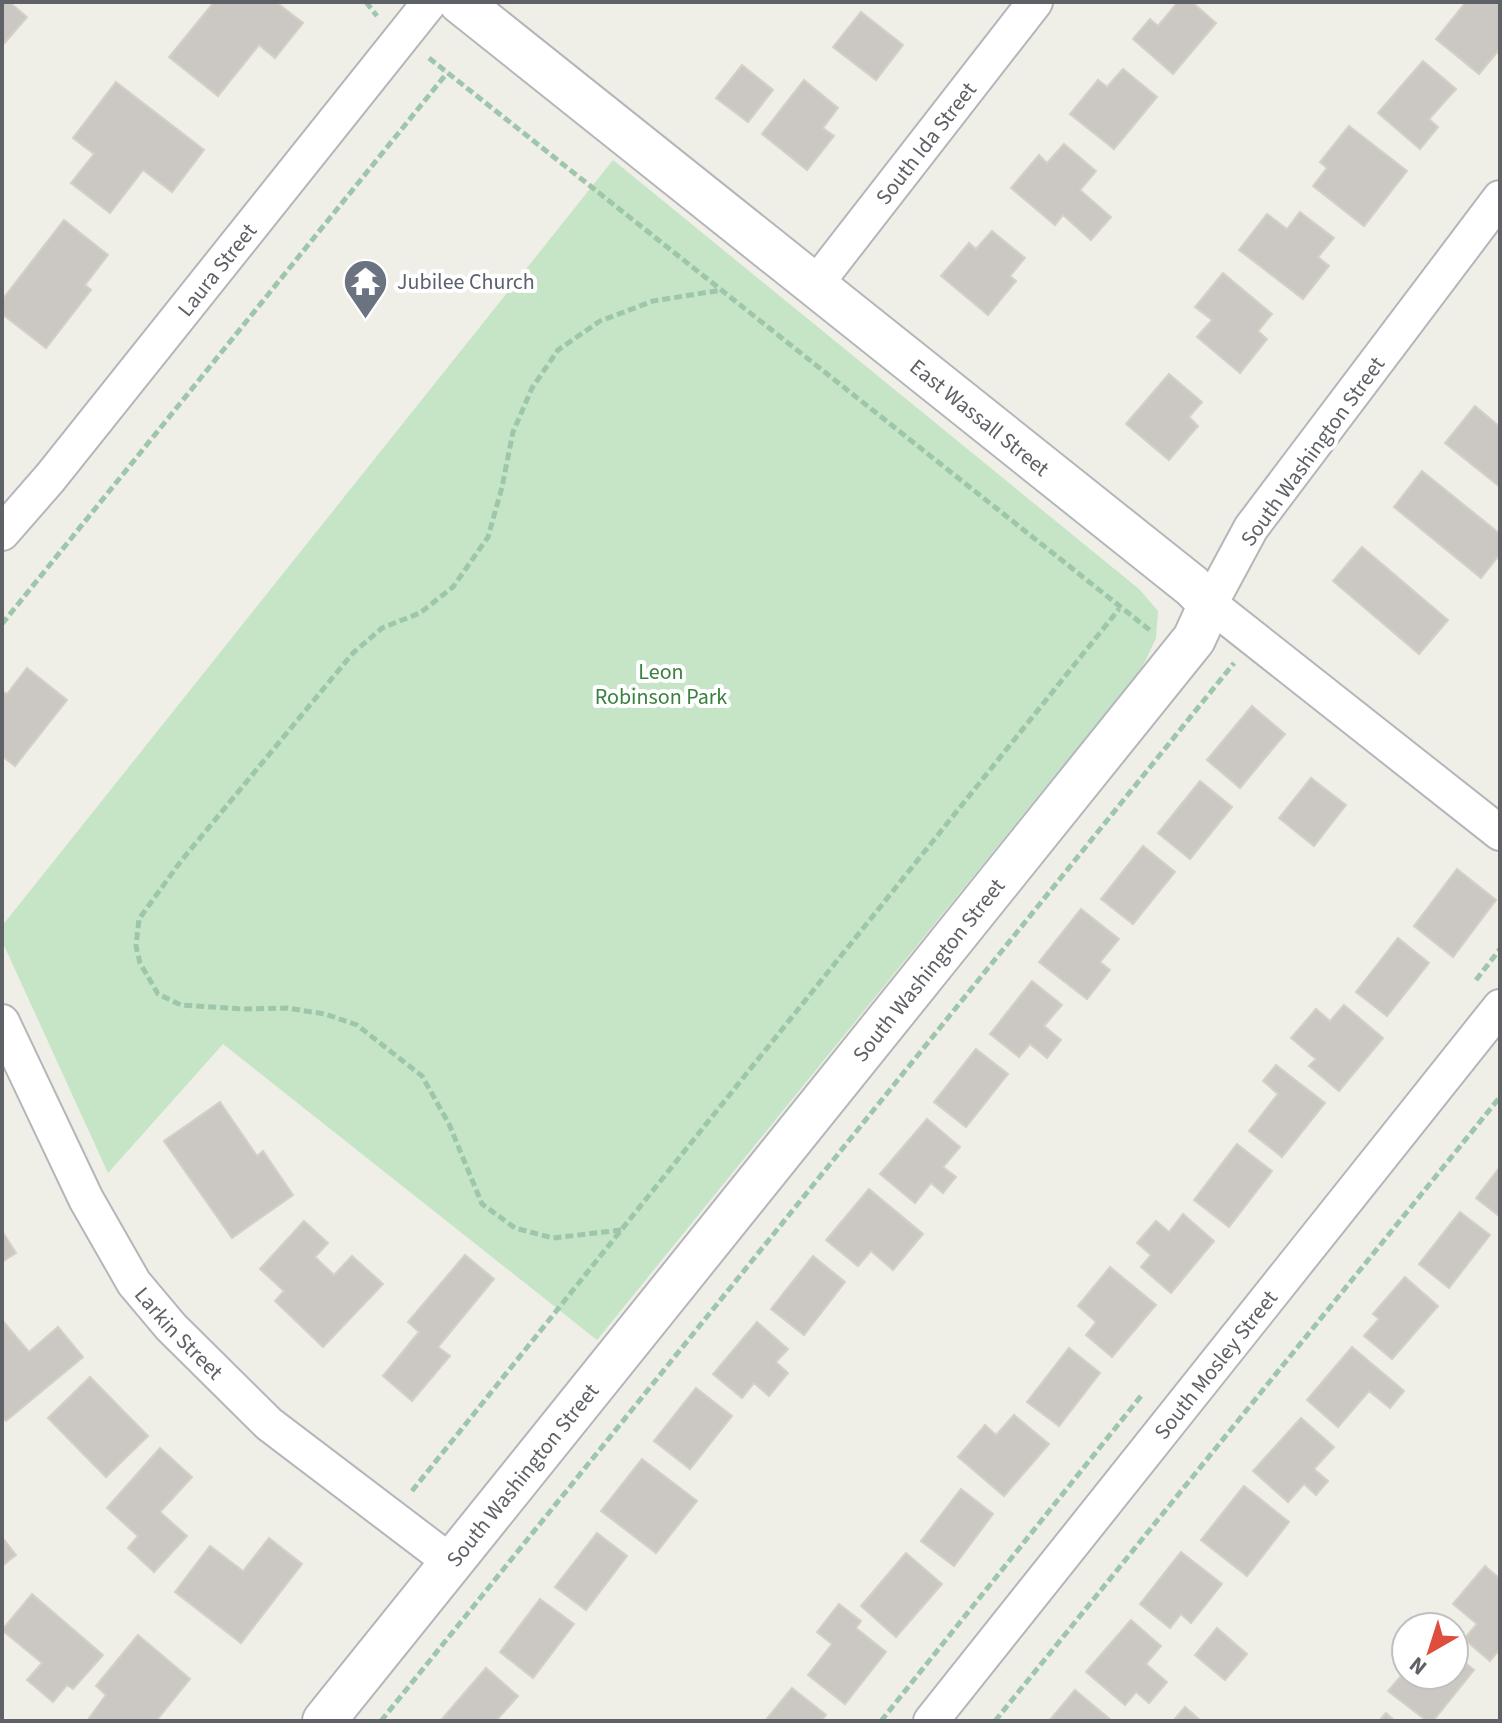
<svg xmlns="http://www.w3.org/2000/svg" width="1502" height="1723" font-family="'Source Sans 3',sans-serif">
<rect width="100%" height="100%" fill="#efeee7"/>
<path fill="#c5e5c6" d="M613,160L1139,589L1158,611L1156,638L1142,668L597,1340L223,1044L108,1173L2,941V926Z"/>
<g fill="#cbc8c4" stroke="#d4d0c5" stroke-width="2">
<path d="M2,2H9L27,17L2,46Z"/>
<path d="M214,2H276L303,23L275,58L259,45L218,96L169,57Z"/>
<path d="M1178,2H1192L1216,23L1173,74L1133,39L1150,19L1158,26Z"/>
<path d="M1466,2H1497L1500,5V49L1479,74L1436,39Z"/>
<path d="M861,12L903,45L876,80L833,47Z"/>
<path d="M1423,61L1456,89L1429,119L1438,127L1420,149L1378,113Z"/>
<path d="M742,65L773,90L748,122L716,98Z"/>
<path d="M1123,69L1157,97L1114,149L1070,114L1098,80L1107,87Z"/>
<path d="M804,80L838,108L823,128L834,136L807,170L762,134Z"/>
<path d="M116,82L204,150L172,192L143,170L110,213L71,183L94,154L73,138Z"/>
<path d="M1349,126L1407,171L1364,226L1313,186L1327,168L1320,162Z"/>
<path d="M1064,144L1096,171L1080,190L1111,217L1091,240L1063,215L1055,225L1011,188L1039,155L1047,163Z"/>
<path d="M1300,212L1334,238L1318,257L1329,266L1303,299L1239,250L1267,214L1287,229Z"/>
<path d="M64,220L108,255L85,285L91,290L46,348L2,314V300Z"/>
<path d="M992,231L1025,258L1010,276L1016,281L988,315L941,276L969,243L976,249Z"/>
<path d="M1223,273L1272,314L1258,331L1267,339L1240,373L1197,337L1212,320L1195,307Z"/>
<path d="M1169,374L1202,402L1189,417L1198,426L1169,460L1126,424Z"/>
<path d="M1475,406L1500,427V487L1445,443Z"/>
<path d="M1422,471L1500,534V554L1481,578L1394,507Z"/>
<path d="M1362,547L1448,620L1419,654L1333,581Z"/>
<path d="M27,668L67,700L15,766L2,756V691L7,694Z"/>
<path d="M1252,706L1285,734L1240,788L1207,760Z"/>
<path d="M1311,778L1346,805L1314,846L1279,818Z"/>
<path d="M1200,781L1232,807L1190,859L1158,833Z"/>
<path d="M1143,846L1175,872L1133,924L1101,899Z"/>
<path d="M1457,869L1496,900L1453,957L1414,926Z"/>
<path d="M1081,909L1119,939L1100,962L1110,970L1087,999L1039,962Z"/>
<path d="M1398,938L1429,963L1387,1016L1356,992Z"/>
<path d="M1032,981L1062,1005L1044,1026L1061,1040L1047,1058L1030,1044L1019,1057L990,1034Z"/>
<path d="M1344,1005L1383,1038L1339,1091L1309,1066L1316,1059L1291,1038L1316,1009L1330,1021Z"/>
<path d="M976,1049L1008,1074L966,1127L934,1102Z"/>
<path d="M1276,1065L1325,1103L1282,1157L1249,1131L1278,1094L1263,1081Z"/>
<path d="M220,1102L257,1156L263,1151L293,1195L232,1238L164,1141Z"/>
<path d="M927,1119L960,1147L943,1167L956,1177L943,1193L931,1183L915,1203L880,1174Z"/>
<path d="M1237,1144L1272,1171L1229,1227L1194,1200Z"/>
<path d="M1500,1167V1215L1499,1216L1476,1198Z"/>
<path d="M869,1189L923,1234L893,1270L871,1251L858,1266L826,1240Z"/>
<path d="M1460,1212L1490,1235L1449,1288L1419,1264Z"/>
<path d="M1183,1214L1214,1241L1171,1293L1141,1267L1151,1255L1137,1243L1156,1221L1169,1232Z"/>
<path d="M304,1221L328,1243L315,1257L334,1275L352,1256L383,1284L323,1347L275,1301L284,1291L260,1269Z"/>
<path d="M2,1231L16,1253L2,1262Z"/>
<path d="M465,1255L494,1279L438,1347L450,1356L412,1401L383,1376L419,1332L408,1322Z"/>
<path d="M813,1256L845,1282L804,1335L771,1309Z"/>
<path d="M1110,1267L1156,1305L1112,1357L1086,1335L1096,1322L1078,1306Z"/>
<path d="M1405,1277L1438,1306L1392,1359L1364,1336L1379,1319L1373,1314Z"/>
<path d="M2,1320L29,1352L58,1327L83,1357L6,1421L2,1417Z"/>
<path d="M757,1322L788,1349L776,1362L788,1373L769,1396L754,1383L742,1398L713,1374Z"/>
<path d="M1352,1347L1404,1391L1390,1408L1369,1391L1338,1427L1307,1400Z"/>
<path d="M1069,1348L1100,1373L1059,1426L1027,1402Z"/>
<path d="M90,1377L148,1436L106,1477L48,1418Z"/>
<path d="M696,1388L732,1416L690,1469L654,1441Z"/>
<path d="M1014,1415L1049,1444L1004,1496L958,1457L985,1425L996,1435Z"/>
<path d="M1301,1418L1334,1447L1314,1469L1328,1481L1316,1495L1304,1484L1288,1502L1253,1471Z"/>
<path d="M160,1448L192,1477L160,1512L187,1536L154,1572L128,1548L138,1536L107,1508Z"/>
<path d="M642,1459L697,1501L656,1553L601,1511Z"/>
<path d="M1244,1486L1289,1522L1247,1576L1201,1540Z"/>
<path d="M961,1489L993,1514L954,1566L921,1541Z"/>
<path d="M597,1533L627,1556L586,1610L555,1587Z"/>
<path d="M2,1537L16,1555L2,1566Z"/>
<path d="M269,1538L302,1564L241,1643L175,1592L210,1546L243,1571Z"/>
<path d="M1181,1552L1222,1584L1191,1623L1181,1614L1170,1628L1140,1604Z"/>
<path d="M906,1553L942,1584L896,1637L861,1606Z"/>
<path d="M1485,1566L1500,1579V1649L1490,1661L1464,1639L1477,1624L1453,1604Z"/>
<path d="M32,1594L103,1655L73,1689L67,1685L53,1702L27,1680L42,1663L2,1630Z"/>
<path d="M540,1599L574,1624L533,1678L500,1652Z"/>
<path d="M839,1604L861,1621L856,1628L886,1652L845,1704L808,1675L832,1644L817,1632Z"/>
<path d="M1131,1620L1161,1646L1146,1664L1167,1682L1149,1703L1136,1692L1125,1705L1086,1672Z"/>
<path d="M1217,1628L1247,1654L1225,1680L1195,1655Z"/>
<path d="M138,1635L190,1679L156,1721H87L106,1695L96,1686Z"/>
<path d="M1454,1654L1474,1670L1433,1721H1427L1388,1691L1401,1676L1412,1685L1419,1675H1454Z"/>
<path d="M486,1668L518,1696L496,1721H444L442,1719Z"/>
<path d="M792,1688L826,1715L821,1721H765Z"/>
<path d="M1075,1690L1112,1721H1049Z"/>
<path d="M1185,1707L1201,1721H1173Z"/>
<path d="M1386,1713L1395,1721H1379Z"/>
</g>
<g fill="none" stroke-linecap="round" stroke-linejoin="round">
<defs>
<g id="minor">
<path d="M1500,198L1251,528L1210,604L1500,833"/>
<path id="s1" d="M815,285L1035,2"/>
<path id="s2" d="M2,533L50,478L430,2"/>
<path id="s3" d="M2,1022L86,1199L134,1283L171,1327L269,1424L452,1563"/>
<path id="s4" d="M931,1721L1500,1007"/>
</g>
<g id="tertiary">
<path id="s5" d="M324,1721L1194,639L1210,604L1192,586L460,2"/>
</g>
</defs>
<use href="#minor" stroke="#b4b6ba" stroke-width="38"/>
<use href="#tertiary" stroke="#b4b6ba" stroke-width="46"/>
<g stroke="#9ec6ab" stroke-width="5" stroke-dasharray="8 4" stroke-linecap="butt">
<path d="M366,2L377,16"/>
<path d="M429,58L1151,631"/>
<path d="M2,624L447,73"/>
<path d="M1476,980L1500,949"/>
<path d="M621,1230L553,1238L515,1228L482,1204L449,1124L422,1076L357,1025L325,1014L287,1008L242,1009L181,1005L158,994L140,963L136,946L139,919L181,861L353,653L382,628L420,613L453,587L488,537L502,487L513,432L532,388L558,350L600,321L653,301L722,290"/>
<path d="M412,1491L1119,609"/>
<path d="M381,1721L1234,663"/>
<path d="M881,1721L1141,1396"/>
<path d="M995,1721L1500,1097"/>
</g>
<use href="#minor" stroke="#fff" stroke-width="34"/>
<use href="#tertiary" stroke="#fff" stroke-width="42"/>
</g>
<defs>
<symbol id="temple-pin" viewBox="-11 -11 22 30"><path d="M0 17L-7.5 6A9.5 9.5 0 1 1 7.5 6Z" fill="#6b7280" stroke="#fff"/><path d="M0-6L5-2H3V0L6.5 2.5H4V6H1.5V3h-3V6H-4V2.5H-6.5L-3 0V-2H-5Z" fill="#fff"/></symbol>
</defs>
<g fill-rule="evenodd">
<use href="#temple-pin" x="340" y="256" width="51" height="69"/>
</g>
<g text-anchor="middle" stroke-width="8" stroke-linejoin="round" paint-order="stroke">
<g font-size="22" fill="#5e6166" stroke="#fff">
<text dy="8" stroke="none"><textPath href="#s1" startOffset="180">South Ida Street</textPath></text>
<text dy="8" stroke="none"><textPath href="#s2" startOffset="340">Laura Street</textPath></text>
<text transform="translate(980 417) rotate(39)" y="8">East Wassall Street</text>
<text transform="translate(1312 451) rotate(-54)" y="8">South Washington Street</text>
<text dy="8" stroke="none"><textPath href="#s5" startOffset="964">South Washington Street</textPath></text>
<text dy="8" stroke="none"><textPath href="#s3" startOffset="360">Larkin Street</textPath></text>
<text dy="8" stroke="none"><textPath href="#s4" startOffset="456">South Mosley Street</textPath></text>
<text dy="8" stroke="none"><textPath href="#s5" startOffset="316">South Washington Street</textPath></text>
</g>
<g font-size="22" fill="#5b616d" stroke="#fff" text-anchor="start">
<text x="397" y="289">Jubilee Church</text>
</g>
<g font-size="22" fill="#3a8140" stroke="#fff">
<text x="661" y="679">Leon<tspan x="661" dy="25">Robinson Park</tspan></text>
</g>
</g>
<rect width="1502" height="1723" fill="none" stroke="#5e6166" stroke-width="8"/>
<g transform="translate(1430 1651) rotate(219)"><circle r="38" fill="#ffffff" stroke="#bfc0c2" stroke-width="2"/>
<path d="M0-6L14 30L0 20L-14 30Z" fill="#df4e3d"/>
<text y="-12" font-size="22" font-weight="bold" text-anchor="middle" fill="#5e6166">N</text>
</g>
</svg>
